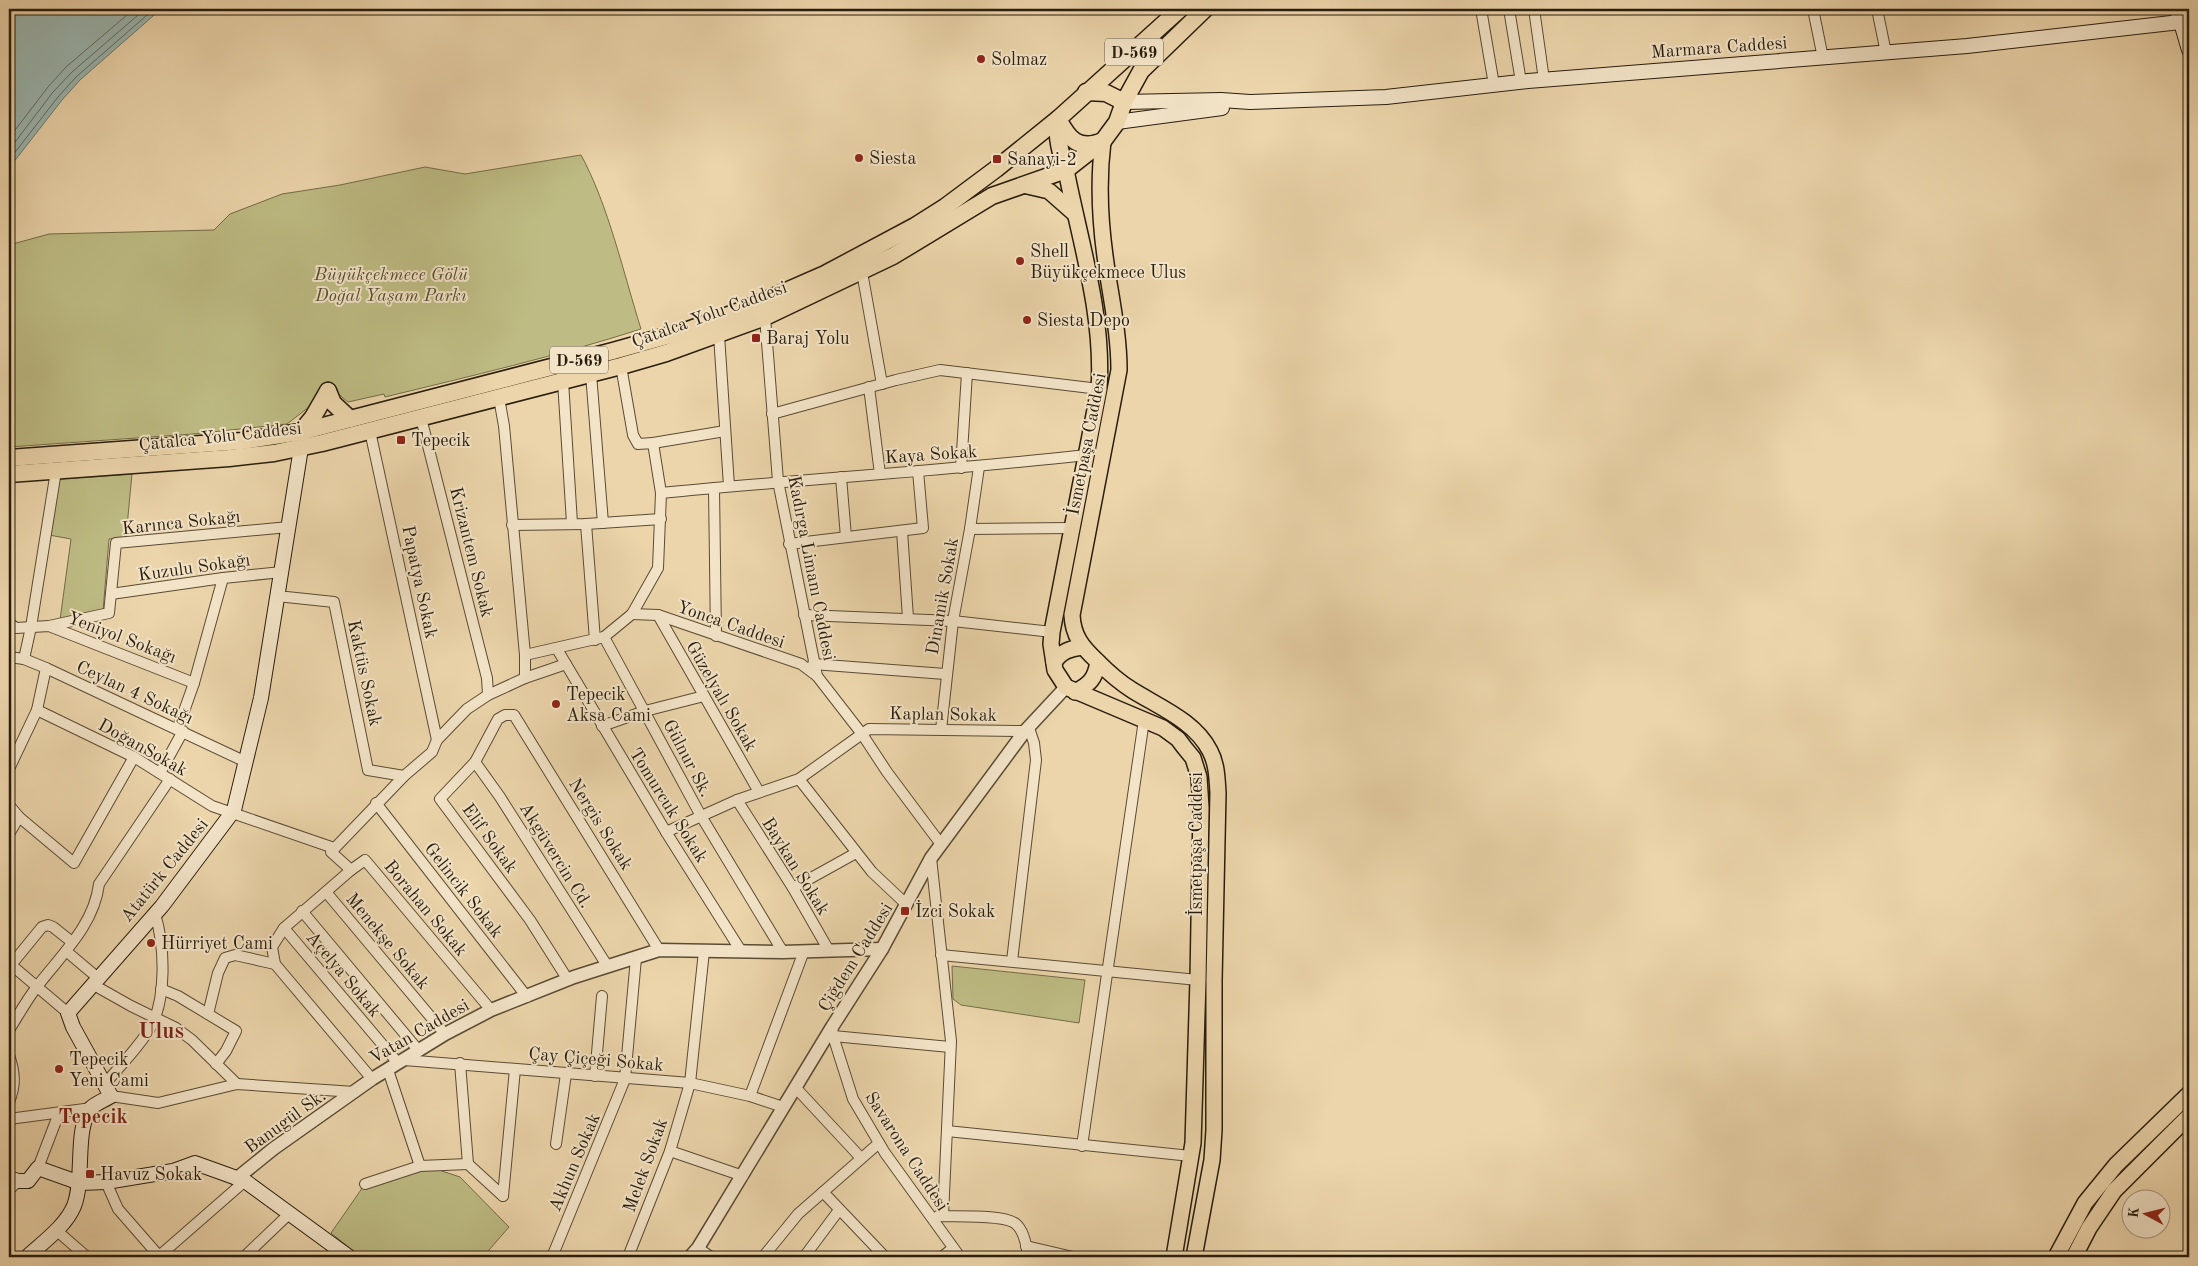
<svg xmlns="http://www.w3.org/2000/svg" width="2198" height="1266" font-family="'Old Standard TT',serif">
<rect width="100%" height="100%" fill="#ecd5ab"/>
<filter id="stains"><feTurbulence type="fractalNoise" baseFrequency=".004" numOctaves="4"/><feColorMatrix values="0 0 0 0 .2 0 0 0 0 .09 0 0 0 0 .02 0 0 0 .5 -.17"/></filter>
<radialGradient id="worn" r=".72"><stop offset=".6" stop-color="#630" stop-opacity="0"/><stop offset="1" stop-color="#630" stop-opacity=".3"/></radialGradient>
<g fill="#bebc84" stroke="#746c48">
<path d="M581,155C608,204 624,275 641,329C557,356 471,376 385,397L384,394L348,402L336,392L321,388L309,407L287,424L193,434L9,447V245L49,234L214,230L230,214L282,194L340,185L425,167L465,174Z"/>
<path d="M132,474L126,537L109,539L103,611L60,620L71,539L49,535L59,479Z"/>
<path d="M952,966L1085,980L1079,1023L961,1005L953,999Z"/>
<path d="M436,1169L460,1177L509,1227L483,1257H361L331,1233L365,1184L395,1175Z"/>
</g>
<path fill="#9bb7b2" stroke="#6d7970" d="M9,9H161L80,80L62,100L9,168Z"/>
<g fill="none" stroke-linecap="round" stroke-linejoin="round">
<g stroke="#626a60" stroke-width="1">
<path d="M9,138L48,87L66,67L134,9"/>
<path d="M9,150L53,92L72,72L145,9"/>
<path d="M9,160L58,97L76,77L154,9"/>
</g>
<defs>
<g id="minor">
<path d="M1481,9L1494,85"/>
<path d="M1509,9L1521,82"/>
<path d="M1534,9L1544,80"/>
<path d="M1813,9L1823,58"/>
<path d="M1877,9L1886,53"/>
<path d="M862,272L882,384"/>
<path d="M765,317L778,481L817,676L862,734L887,772L940,843"/>
<path d="M719,335L729,486"/>
<path d="M591,374L603,523"/>
<path d="M563,381L572,523"/>
<path d="M869,387L880,474"/>
<path d="M499,398L504,426L525,655V678"/>
<path d="M772,414L896,380L940,370L1099,389"/>
<path d="M421,418L487,678L488,695"/>
<path d="M370,431L437,740"/>
<path d="M653,443L725,431"/>
<path d="M961,468L967,373"/>
<path d="M841,477L846,537"/>
<path d="M714,488L716,636"/>
<path d="M661,493C803,479 945,471 1086,455"/>
<path d="M586,524L595,640"/>
<path d="M512,525L586,524L661,519"/>
<path d="M970,529L1072,528"/>
<path d="M902,531L908,618"/>
<path d="M789,544L923,528L918,471"/>
<path d="M111,594L223,578L282,572"/>
<path d="M277,596L334,602L368,770L404,776"/>
<path d="M632,614L658,615L801,664L817,676"/>
<path d="M658,615L759,792"/>
<path d="M804,615L953,621L1052,632"/>
<path d="M9,623L16,628L49,626L194,683"/>
<path d="M49,626L109,613L116,543L289,527"/>
<path d="M604,637L701,816L783,952"/>
<path d="M557,649L666,832L741,951"/>
<path d="M525,655L604,637L632,614L658,568L661,493L653,443L638,444L633,435L621,366"/>
<path d="M9,657L24,659L46,668L246,762"/>
<path d="M24,659L31,627L56,471"/>
<path d="M813,664L945,674"/>
<path d="M37,710L134,757L212,806L334,848"/>
<path d="M602,726L645,711L704,696"/>
<path d="M178,728L194,683L223,578"/>
<path d="M941,730L953,621L970,529L979,467"/>
<path d="M475,762L500,797L608,967"/>
<path d="M9,769L37,710L46,668"/>
<path d="M160,773L183,731"/>
<path d="M799,779L872,872L907,905"/>
<path d="M737,800L793,888L828,949"/>
<path d="M376,803L527,997"/>
<path d="M9,805L19,817L74,863L134,757"/>
<path d="M666,832L737,800L799,779L869,729L1025,731"/>
<path d="M9,834L19,817"/>
<path d="M931,858L951,1041L943,1216"/>
<path d="M351,870L284,928L272,947L275,964L372,1079"/>
<path d="M793,888L856,853"/>
<path d="M326,892L445,1034"/>
<path d="M302,911L419,1051"/>
<path d="M284,928L398,1063"/>
<path d="M66,951L98,978"/>
<path d="M941,955L1198,980"/>
<path d="M1012,961L1036,760L1034,743L1029,728"/>
<path d="M9,963L68,1013"/>
<path d="M11,965L42,927L48,925L53,927L72,942"/>
<path d="M568,980L530,920L440,799L475,762L498,719L505,715H514L659,950"/>
<path d="M92,984L131,1006L176,1028L192,1040L237,1084"/>
<path d="M161,989L178,996L236,1031L226,1051L216,1064"/>
<path d="M491,1010L365,860L351,870L331,852L404,776L432,752L437,740L467,709L488,695L525,678L566,664"/>
<path d="M208,1014L218,973L225,958L235,955L275,964"/>
<path d="M832,1027L833,1036L853,1099L885,1153L960,1257"/>
<path d="M9,1030C18,1016 26,1001 36,988C60,956 94,926 99,884L170,779"/>
<path d="M833,1036L950,1047"/>
<path d="M9,1055C15,1073 16,1085 9,1102"/>
<path d="M404,1060L690,1083L750,1096L783,1107"/>
<path d="M460,1063L468,1164"/>
<path d="M388,1070L420,1166"/>
<path d="M595,1076L602,996"/>
<path d="M105,1084C119,1067 137,1049 149,1030C167,1001 165,946 155,914"/>
<path d="M795,1087L861,1158"/>
<path d="M111,1096L158,1103L237,1084L355,1092"/>
<path d="M750,1096L804,951"/>
<path d="M9,1119L92,1108"/>
<path d="M947,1131L1191,1156"/>
<path d="M556,1144L566,1074"/>
<path d="M1082,1146L1144,720"/>
<path d="M670,1151L743,1176"/>
<path d="M468,1164L503,1196"/>
<path d="M38,1168L59,1113"/>
<path d="M106,1182L118,1209L159,1256"/>
<path d="M365,1184L420,1166L468,1164"/>
<path d="M9,1190L18,1181"/>
<path d="M823,1192L885,1257"/>
<path d="M503,1196L515,1069"/>
<path d="M938,1216C955,1217 1005,1214 1016,1224C1024,1231 1027,1248 1028,1257"/>
<path d="M56,1230L87,1257"/>
<path d="M1026,1246L1073,1257"/>
<path d="M698,1248L711,1257"/>
<path d="M158,1257L245,1181"/>
<path d="M244,1257L289,1214"/>
<path d="M552,1257L625,1079L636,958"/>
<path d="M628,1257L670,1151L690,1083L704,951"/>
<path d="M763,1257L798,1214L879,1143"/>
<path d="M804,1257L839,1210"/>
<path d="M942,1257L953,1248"/>
</g>
<g id="tertiary">
<path d="M236,1179L273,1149L372,1079L445,1034L491,1010L574,977L659,950L783,952L882,949"/>
<path d="M690,1257L698,1248L832,1027L882,949L931,858L1025,731L1066,687"/>
</g>
<g id="secondary">
<path d="M2177,9L2189,50"/>
<path d="M1124,102L1221,100L1250,102L1386,97L1528,81L1967,46L2189,21"/>
<path d="M1117,122L1222,108"/>
<path d="M9,1178L18,1181H28L38,1168L80,1183L106,1182L173,1171L195,1163L245,1181L349,1257"/>
<path d="M27,1257C43,1242 65,1227 74,1206C85,1178 74,1129 91,1108C96,1103 105,1100 111,1096L73,1027L68,1013L162,906L234,810L261,698L301,448"/>
</g>
<g id="primary">
<path d="M1103,141C1098,181 1100,223 1106,263C1111,299 1119,333 1119,370L1072,615C1073,636 1082,647 1097,661C1108,672 1119,682 1132,690C1159,707 1195,721 1210,751C1217,764 1217,779 1218,793L1214,980V1130L1212,1160L1194,1257"/>
<path d="M1066,170C1080,242 1104,315 1099,389L1052,632L1051,644L1055,670L1066,687L1163,728L1178,739L1184,747L1193,758L1199,777L1201,808L1198,980L1193,1143L1174,1257"/>
<path d="M1023,185L1049,191L1074,213"/>
<path d="M1054,662C1062,651 1069,649 1082,647"/>
<path d="M1075,692C1090,684 1095,679 1098,662"/>
<path d="M2056,1257L2085,1203L2116,1165L2189,1094"/>
<path d="M2074,1257L2089,1228L2114,1191L2189,1116"/>
</g>
<g id="trunk">
<path d="M1086,92L1106,93L1124,102"/>
<path d="M1058,119C1069,139 1078,151 1103,141"/>
<path d="M1058,121C1056,138 1061,154 1066,170"/>
<path d="M328,391L333,403L350,419"/>
<path d="M300,433L313,417L328,391"/>
<path d="M9,458L242,441L300,432L613,351L688,330L745,309L825,274L915,226L945,207L996,169L1058,119L1180,9"/>
<path d="M9,474L229,458L274,453L322,443L621,366L666,353L765,317L893,256L992,196L1066,170L1103,141L1117,122L1124,102L1141,71L1205,9"/>
</g>
</defs>
<use href="#minor" stroke="#5a4b34" stroke-width="12"/>
<use href="#tertiary" stroke="#5a4b34" stroke-width="15"/>
<use href="#secondary" stroke="#291d0d" stroke-width="16"/>
<use href="#primary" stroke="#291d0d" stroke-width="18"/>
<use href="#trunk" stroke="#291d0d" stroke-width="19"/>
<use href="#minor" stroke="#f3e4c8" stroke-width="10"/>
<use href="#tertiary" stroke="#f3e4c8" stroke-width="12"/>
<use href="#secondary" stroke="#f3e4c8" stroke-width="14"/>
<use href="#primary" stroke="#ecd5ab" stroke-width="15"/>
<use href="#trunk" stroke="#ecd5ab" stroke-width="16"/>
</g>
<g fill="#8f2418" stroke="#f3e4c8" stroke-width="2">
<circle cx="981" cy="59" r="5"/>
<circle cx="859" cy="158" r="5"/>
<rect x="992" y="154" width="10" height="10" rx="2.5"/>
<circle cx="1020" cy="261" r="5"/>
<circle cx="1027" cy="320" r="5"/>
<rect x="751" y="333" width="10" height="10" rx="2.5"/>
<rect x="396" y="435" width="10" height="10" rx="2.5"/>
<circle cx="556" cy="704" r="5"/>
<rect x="900" y="906" width="10" height="10" rx="2.5"/>
<circle cx="151" cy="943" r="5"/>
<circle cx="59" cy="1069" r="5"/>
<rect x="85" y="1169" width="10" height="10" rx="2.5"/>
</g>
<g text-anchor="middle" stroke-width="4" stroke-linejoin="round" paint-order="stroke">
<g fill="#f3e4c8" stroke="#665945" stroke-width="1">
<rect x="1105" y="38.5" width="58" height="27" rx="4"/>
<rect x="550" y="346.5" width="58" height="27" rx="4"/>
</g>
<g font-size="16" font-weight="bold" fill="#291d0d">
<text x="1134" y="58">D-569</text>
<text x="579" y="366">D-569</text>
</g>
<g font-size="18" fill="#291d0d" stroke="#f3e4c8">
<text transform="translate(1719 47) rotate(-4)" y="6">Marmara Caddesi</text>
<text transform="translate(709 314) rotate(-20)" y="6">Çatalca Yolu Caddesi</text>
<text transform="translate(220 436) rotate(-6)" y="6">Çatalca Yolu Caddesi</text>
<text transform="translate(1086 444) rotate(-79)" y="6">İsmetpaşa Caddesi</text>
<text transform="translate(931 454) rotate(-4)" y="6">Kaya Sokak</text>
<text transform="translate(181 522) rotate(-6)" y="6">Karınca Sokağı</text>
<text transform="translate(472 552) rotate(76)" y="6">Krizantem Sokak</text>
<text transform="translate(194 567) rotate(-8)" y="6">Kuzulu Sokağı</text>
<text transform="translate(812 568) rotate(79)" y="6">Kadırga Limanı Caddesi</text>
<text transform="translate(420 582) rotate(78)" y="6">Papatya Sokak</text>
<text transform="translate(942 596) rotate(-80)" y="6">Dinamik Sokak</text>
<text transform="translate(731 624) rotate(19)" y="6">Yonca Caddesi</text>
<text transform="translate(122 637) rotate(21)" y="6">Yeniyol Sokağı</text>
<text transform="translate(365 673) rotate(78)" y="6">Kaktüs Sokak</text>
<text transform="translate(135 692) rotate(25)" y="6">Ceylan 4 Sokağı</text>
<text transform="translate(722 696) rotate(60)" y="6">Güzelyalı Sokak</text>
<text transform="translate(943 714) rotate(1)" y="6">Kaplan Sokak</text>
<text transform="translate(143 747) rotate(29)" y="6">DoğanSokak</text>
<text transform="translate(688 758) rotate(62)" y="6">Gülnur Sk.</text>
<text transform="translate(669 805) rotate(58)" y="6">Tomurcuk Sokak</text>
<text transform="translate(601 824) rotate(58)" y="6">Nergis Sokak</text>
<text transform="translate(490 838) rotate(54)" y="6">Elif Sokak</text>
<text transform="translate(1196 844) rotate(-90)" y="6">İsmetpaşa Caddesi</text>
<text transform="translate(556 855) rotate(58)" y="6">Akgüvercin Cd.</text>
<text transform="translate(796 866) rotate(58)" y="6">Baykan Sokak</text>
<text transform="translate(164 870) rotate(-51)" y="6">Atatürk Caddesi</text>
<text transform="translate(464 890) rotate(52)" y="6">Gelincik Sokak</text>
<text transform="translate(426 908) rotate(50)" y="6">Borahan Sokak</text>
<text transform="translate(388 941) rotate(50)" y="6">Menekşe Sokak</text>
<text transform="translate(855 957) rotate(-58)" y="6">Çiğdem Caddesi</text>
<text transform="translate(344 974) rotate(50)" y="6">Açelya Sokak</text>
<text transform="translate(419 1031) rotate(-30)" y="6">Vatan Caddesi</text>
<text transform="translate(596 1059) rotate(5)" y="6">Çay Çiçeği Sokak</text>
<text transform="translate(285 1121) rotate(-36)" y="6">Banugül Sk.</text>
<text transform="translate(907 1151) rotate(57)" y="6">Savarona Caddesi</text>
<text transform="translate(574 1162) rotate(-67)" y="6">Akhun Sokak</text>
<text transform="translate(645 1165) rotate(-70)" y="6">Melek Sokak</text>
</g>
<g font-size="18" fill="#291d0d" stroke="#f3e4c8" text-anchor="start">
<text x="991" y="65">Solmaz</text>
<text x="869" y="164">Siesta</text>
<text x="1007" y="165">Sanayi-2</text>
<text x="1030" y="257">Shell<tspan x="1030" dy="21">Büyükçekmece Ulus</tspan></text>
<text x="1037" y="326">Siesta Depo</text>
<text x="766" y="344">Baraj Yolu</text>
<text x="411" y="446">Tepecik</text>
<text x="566" y="700">Tepecik<tspan x="566" dy="21">Aksa Cami</tspan></text>
<text x="915" y="917">İzci Sokak</text>
<text x="161" y="949">Hürriyet Cami</text>
<text x="69" y="1065">Tepecik<tspan x="69" dy="21">Yeni Cami</tspan></text>
<text x="100" y="1180">Havuz Sokak</text>
</g>
<g font-size="18" font-style="italic" fill="#564d31" stroke="#f3e4c8">
<text x="391" y="280">Büyükçekmece Gölü<tspan x="391" dy="21">Doğal Yaşam Parkı</tspan></text>
</g>
<g font-size="20" font-weight="bold" fill="#7a1f14" stroke="#f3e4c8">
<text x="93" y="1123">Tepecik</text>
</g>
<g font-size="22" font-weight="bold" fill="#7a1f14" stroke="#f3e4c8">
<text x="161" y="1038">Ulus</text>
</g>
</g>
<rect width="2198" height="1266" fill="none" stroke="#ecd5ab" stroke-width="30"/>
<rect x="10" y="10" width="2178" height="1246" fill="none" stroke="#291d0d" stroke-width="2.5"/>
<rect x="15" y="15" width="2168" height="1236" fill="none" stroke="#291d0d"/>
<g transform="translate(2146 1214) rotate(277)"><circle r="24" fill="#f3e4c8" stroke="#a2947d"/>
<path d="M0-4L9 19L0 12L-9 19Z" fill="#8f2418"/>
<text y="-8" font-size="14" font-weight="bold" text-anchor="middle" fill="#291d0d">K</text>
</g>
<rect width="100%" height="100%" filter="url(#stains)"/>
<rect width="100%" height="100%" fill="url(#worn)"/>
</svg>
